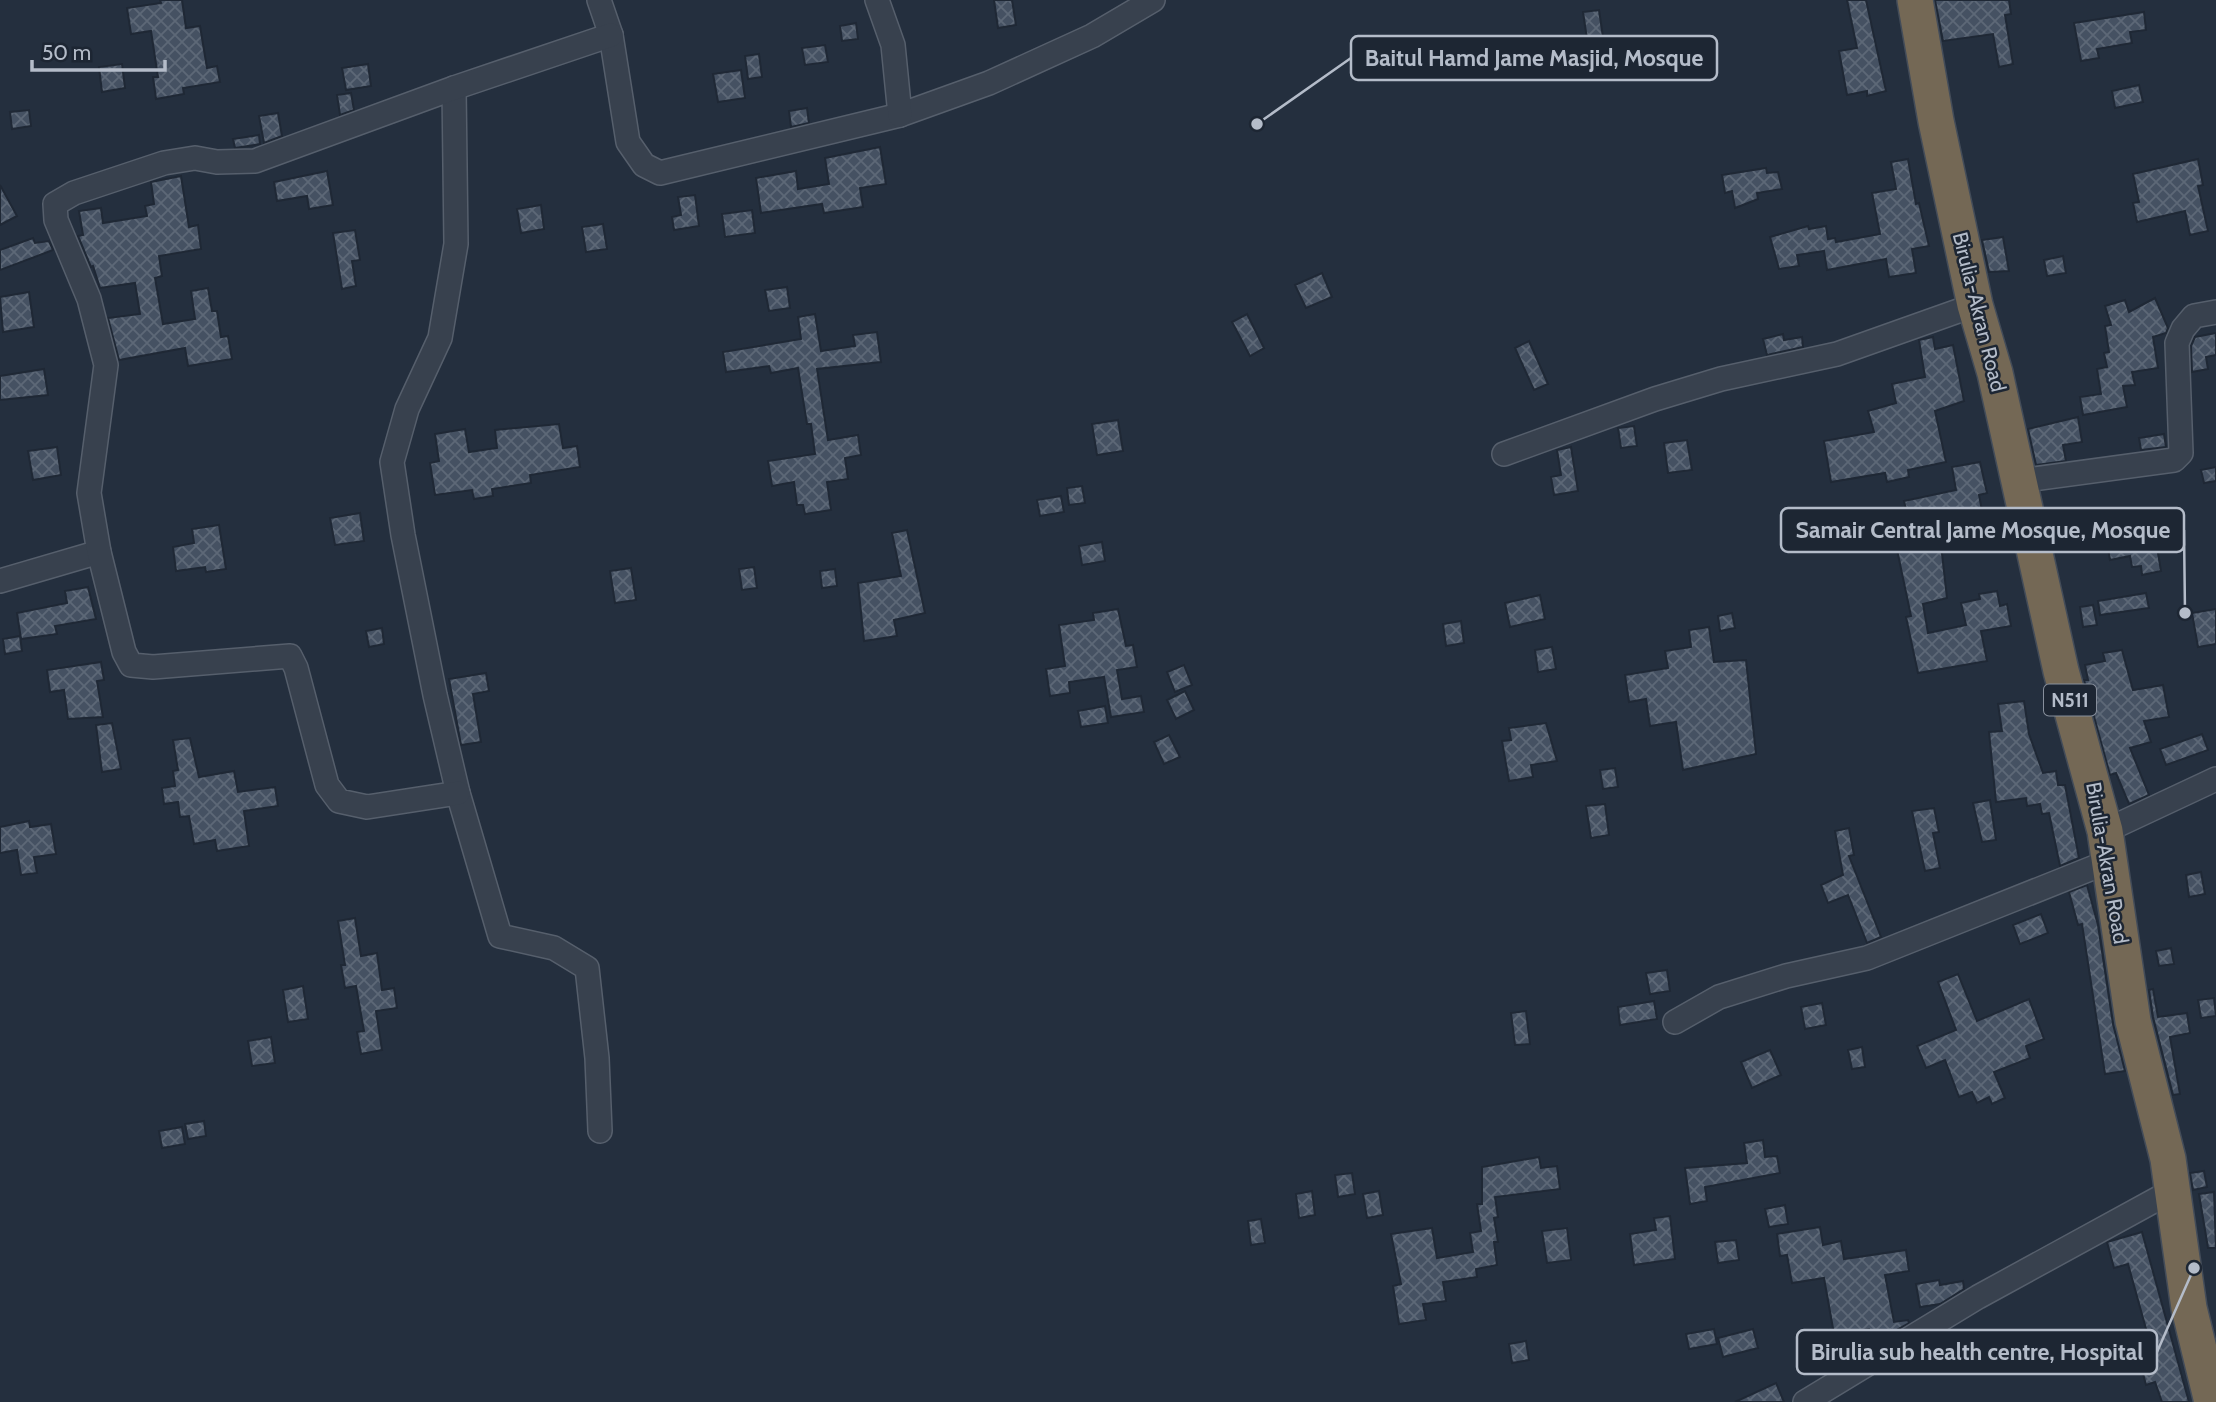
<svg xmlns="http://www.w3.org/2000/svg" width="2216" height="1402" font-family="Cabin,sans-serif">
<defs>
<pattern id="building-cross-hatch" width="8" height="8" patternUnits="userSpaceOnUse" patternTransform="scale(1.75)"><rect width="8" height="8" fill="#455162"/><path d="M0 0l8 8M0 8l8-8" fill="none" stroke="#5d6877"/></pattern>
</defs>
<rect width="100%" height="100%" fill="#242f3e"/>
<g fill="url(#building-cross-hatch)" stroke="#1f2835" stroke-width="2">
<path d="M160,0H182L186,28L200,26L207,68L217,66L220,82L183,88L184,94L156,99L153,77H158L151,31L131,34L127,8L161,3Z"/>
<path d="M994,0H1012L1016,25L998,28Z"/>
<path d="M1847,0H1866L1886,91L1867,96V91L1847,95L1839,51L1857,48Z"/>
<path d="M1935,0H2009L2011,14L2005,15L2013,64L1999,67L1993,34L1943,41Z"/>
<path d="M1599,10L1603,37L1587,39L1583,12Z"/>
<path d="M2144,12L2146,30L2130,32L2132,43L2097,49L2099,58L2081,61L2074,23Z"/>
<path d="M856,23L858,39L842,41L840,26Z"/>
<path d="M825,45L828,62L805,65L802,48Z"/>
<path d="M759,54L762,77L748,79L745,56Z"/>
<path d="M122,64L125,88L102,92L99,67Z"/>
<path d="M368,64L371,86L346,90L342,68Z"/>
<path d="M741,70L745,98L718,102L713,74Z"/>
<path d="M2139,85L2143,102L2115,108L2112,91Z"/>
<path d="M351,93L354,110L340,115L337,95Z"/>
<path d="M807,108L809,123L791,127L789,111Z"/>
<path d="M29,110L31,126L12,129L10,112Z"/>
<path d="M278,113L282,136L264,143L259,116Z"/>
<path d="M259,135L260,144L235,148L233,139Z"/>
<path d="M880,147L886,184L860,188L863,207L824,213L822,204L761,213L756,178L796,171L798,189L829,184L825,158Z"/>
<path d="M1908,159L1916,204L1919,203L1929,246L1912,249L1916,273L1889,277L1886,259L1827,270L1824,251L1797,255L1799,266L1779,269L1770,237L1808,226L1809,229L1826,226L1828,239L1835,238L1836,242L1880,234L1872,193L1896,189L1891,162Z"/>
<path d="M2198,159L2203,185L2198,186L2208,231L2190,235L2185,211L2137,222L2133,203L2139,202L2133,174Z"/>
<path d="M1766,168L1767,173L1778,172L1782,189L1757,193L1758,199L1735,208L1732,191L1725,193L1722,175Z"/>
<path d="M327,171L333,205L309,209L307,196L277,201L274,182Z"/>
<path d="M181,176L189,227L198,225L201,249L159,256L162,276L155,278L163,324L195,319L191,291L208,288L212,311H217L221,337L228,336L232,359L188,366L185,348L119,360L108,318L140,314L135,283L100,288L93,266L91,267L78,236L83,235L79,211L101,208L103,223L147,216L145,206L154,204L151,182Z"/>
<path d="M0,185L17,216L0,225Z"/>
<path d="M695,195L699,226L674,230L672,217L681,215L678,197Z"/>
<path d="M541,205L544,229L521,233L517,209Z"/>
<path d="M752,210L755,233L725,237L722,214Z"/>
<path d="M603,224L607,249L586,252L582,227Z"/>
<path d="M355,230L360,260L352,261L356,286L342,289L333,233Z"/>
<path d="M2003,237L2009,271L1989,272L1982,240Z"/>
<path d="M33,238L35,243L49,241L53,250L0,270V250Z"/>
<path d="M2063,256L2066,273L2047,276L2044,260Z"/>
<path d="M1322,273L1332,297L1306,308L1295,285Z"/>
<path d="M787,287L790,308L769,311L765,290Z"/>
<path d="M29,292L34,327L3,332L0,297Z"/>
<path d="M2155,298L2168,328L2166,333L2153,337L2158,368L2132,372L2135,385L2123,386L2127,407L2083,415L2080,397L2101,394L2097,369L2107,367L2104,353L2109,352L2105,326L2111,325L2105,306L2125,300L2129,312Z"/>
<path d="M815,314L821,351L855,346L853,335L877,332L881,362L817,369L828,440L858,435L861,455L845,458L848,479L827,482L831,510L805,514L803,505H797L794,482L772,486L768,461L815,454L811,424H807L798,368L771,373L769,366L726,372L723,352L801,339L798,317Z"/>
<path d="M1247,314L1264,348L1250,356L1232,322Z"/>
<path d="M2216,333V355L2206,357L2208,369L2192,372L2191,346L2195,337Z"/>
<path d="M1783,334L1784,340L1802,337L1803,347L1767,355L1763,339Z"/>
<path d="M1933,337L1935,349L1953,345L1964,401L1935,411L1946,462L1908,470L1909,477L1887,482L1885,473L1831,482L1824,441L1874,432L1868,411L1896,403L1892,384L1925,377L1919,340Z"/>
<path d="M1529,341L1548,384L1534,390L1515,348Z"/>
<path d="M44,369L48,395L0,400V376Z"/>
<path d="M2078,417L2082,442L2063,445L2066,461L2036,465L2028,429Z"/>
<path d="M1118,420L1123,451L1097,455L1092,424Z"/>
<path d="M559,424L563,448L577,446L580,467L530,475L531,483L492,489L493,496L474,499L472,490L435,495L430,463L439,461L435,434L465,429L469,452L497,448L495,430Z"/>
<path d="M1634,426L1637,446L1621,448L1618,428Z"/>
<path d="M2164,434L2166,447L2141,450L2139,438Z"/>
<path d="M1687,440L1692,470L1668,473L1664,443Z"/>
<path d="M57,447L61,475L33,480L28,451Z"/>
<path d="M1571,447L1578,491L1554,495L1551,477L1561,475L1557,450Z"/>
<path d="M1980,462L1987,493L1979,495L1985,526L1940,536L1947,598L1923,604L1928,633L1966,625L1961,603L1980,599L1979,594L1997,591L2000,606L2007,604L2011,626L1981,631L1987,661L1918,673L1906,617L1911,616L1892,526L1909,522L1904,501L1956,490L1952,467Z"/>
<path d="M2216,467V481L2204,483L2201,470Z"/>
<path d="M1082,486L1085,503L1069,505L1067,488Z"/>
<path d="M1061,496L1064,512L1040,516L1037,500Z"/>
<path d="M360,513L364,541L335,545L330,518Z"/>
<path d="M219,525L226,569L206,572L205,567L176,571L173,547L194,543L192,529Z"/>
<path d="M2131,528L2135,551L2157,547L2161,571L2142,575L2141,566L2132,567L2130,556L2110,560L2105,532Z"/>
<path d="M907,530L925,613L894,620L897,636L864,641L858,583L901,576L892,533Z"/>
<path d="M1102,542L1105,561L1082,565L1079,546Z"/>
<path d="M754,567L757,588L742,590L739,569Z"/>
<path d="M631,568L636,600L615,603L610,571Z"/>
<path d="M835,569L837,586L822,588L820,571Z"/>
<path d="M88,587L96,619L55,626L57,634L21,639L17,613L67,603L65,591Z"/>
<path d="M2146,593L2149,608L2100,615L2098,601Z"/>
<path d="M1540,595L1545,619L1510,627L1505,603Z"/>
<path d="M2093,605L2097,625L2083,627L2080,607Z"/>
<path d="M1118,609L1126,646L1133,645L1137,667L1117,670L1122,699L1141,696L1144,712L1111,717L1104,677L1069,682L1070,693L1050,696L1046,669L1065,666L1059,625L1094,620L1093,613Z"/>
<path d="M2216,609V644L2198,647L2192,613Z"/>
<path d="M1732,613L1735,628L1720,631L1718,616Z"/>
<path d="M1461,621L1464,643L1446,646L1443,624Z"/>
<path d="M1709,627L1714,662L1746,660L1756,754L1683,770L1676,722L1650,726L1646,699L1629,702L1625,675L1668,668L1665,651L1691,647L1689,630Z"/>
<path d="M382,628L384,644L369,647L366,631Z"/>
<path d="M20,636L22,651L5,654L3,639Z"/>
<path d="M1552,647L1556,669L1538,672L1535,650Z"/>
<path d="M2122,650L2133,690L2163,685L2169,717L2144,721L2151,742L2130,748L2149,795L2129,804L2116,773L2110,775L2084,680H2088L2085,665L2105,661L2103,653Z"/>
<path d="M101,662L104,680L97,681L103,717L68,719L64,690L50,692L47,670Z"/>
<path d="M1184,665L1192,685L1175,692L1167,672Z"/>
<path d="M486,673L489,691L473,694L481,742L461,745L449,679Z"/>
<path d="M1185,691L1194,710L1176,719L1167,700Z"/>
<path d="M2024,701L2029,734L2043,773L2056,771L2058,785H2065L2079,858L2060,866L2049,813L2042,814L2040,804L2027,806L2026,798L1996,802L1989,732L2002,731L1998,704Z"/>
<path d="M1105,706L1108,723L1081,727L1078,711Z"/>
<path d="M112,723L121,769L102,772L96,725Z"/>
<path d="M1546,723L1557,761L1531,765L1533,777L1509,781L1502,741L1511,740L1509,728Z"/>
<path d="M2202,734L2208,750L2166,765L2160,749Z"/>
<path d="M1169,735L1180,757L1164,764L1154,742Z"/>
<path d="M190,738L199,777L234,771L238,792L275,787L278,806L244,811L249,846L217,851L215,840L194,844L189,816L180,817L178,802L164,804L162,788L175,786L173,771L178,770L173,740Z"/>
<path d="M1615,768L1618,787L1603,789L1600,770Z"/>
<path d="M1990,800L1996,840L1982,842L1973,803Z"/>
<path d="M1605,804L1609,835L1591,838L1586,806Z"/>
<path d="M1934,808L1939,832L1933,833L1940,868L1925,871L1912,811Z"/>
<path d="M29,821L30,827L51,824L56,854L34,857L37,873L21,875L17,850L0,853V827Z"/>
<path d="M1849,828L1854,855L1849,856L1881,937L1867,943L1848,895L1828,903L1821,885L1843,875L1835,831Z"/>
<path d="M2201,872L2205,894L2189,897L2186,875Z"/>
<path d="M2087,885L2098,925L2113,1024L2125,1071L2105,1074L2082,924L2078,925L2069,892Z"/>
<path d="M2041,914L2048,933L2020,944L2013,925Z"/>
<path d="M355,918L361,956L377,953L382,990L394,988L397,1008L376,1011L382,1050L361,1054L357,1032L364,1031L356,986L345,988L341,965H345L338,921Z"/>
<path d="M2171,948L2174,964L2159,966L2156,951Z"/>
<path d="M1667,970L1670,991L1650,994L1646,973Z"/>
<path d="M1958,974L1977,1021L2029,999L2044,1039L2026,1046L2030,1058L1994,1072L2005,1098L1992,1104L1989,1097L1977,1103L1972,1092L1959,1097L1945,1060L1926,1068L1917,1046L1956,1030L1938,982Z"/>
<path d="M303,986L308,1019L288,1022L283,990Z"/>
<path d="M2153,989L2158,1017L2187,1013L2190,1033L2170,1037L2180,1094L2173,1095L2153,1017L2149,990Z"/>
<path d="M2214,998L2216,1016L2201,1018L2198,1000Z"/>
<path d="M1654,1001L1657,1019L1620,1025L1618,1007Z"/>
<path d="M1822,1003L1826,1025L1805,1029L1801,1007Z"/>
<path d="M1526,1011L1530,1044L1515,1045L1511,1013Z"/>
<path d="M271,1037L275,1063L252,1066L248,1041Z"/>
<path d="M1862,1047L1865,1067L1852,1069L1848,1050Z"/>
<path d="M1770,1050L1781,1075L1752,1088L1741,1062Z"/>
<path d="M204,1121L206,1136L188,1139L185,1124Z"/>
<path d="M182,1127L185,1144L162,1148L159,1131Z"/>
<path d="M1763,1140L1765,1157L1777,1156L1780,1173L1705,1187L1707,1201L1690,1204L1685,1168L1747,1163L1744,1143Z"/>
<path d="M1539,1157L1541,1168L1557,1166L1560,1189L1495,1197L1498,1217L1494,1218L1498,1242H1494L1497,1265L1476,1269L1477,1277L1443,1282L1446,1301L1423,1304L1426,1320L1399,1324L1393,1286L1401,1284L1391,1234L1432,1228L1437,1258L1473,1252L1470,1233L1481,1231L1477,1204H1482V1167Z"/>
<path d="M2204,1171L2207,1187L2193,1190L2190,1173Z"/>
<path d="M1352,1173L1355,1194L1338,1197L1335,1175Z"/>
<path d="M1312,1191L1315,1215L1299,1218L1296,1194Z"/>
<path d="M1379,1191L1383,1215L1367,1218L1363,1194Z"/>
<path d="M2214,1192L2216,1248H2208L2199,1194Z"/>
<path d="M1785,1205L1788,1224L1769,1227L1765,1209Z"/>
<path d="M1670,1216L1675,1259L1634,1265L1630,1234L1656,1230L1654,1218Z"/>
<path d="M1261,1219L1265,1243L1251,1245L1248,1221Z"/>
<path d="M1820,1227L1823,1245L1841,1241L1844,1259L1906,1250L1909,1271L1885,1275L1894,1322L1908,1320L1909,1323L1891,1333V1330L1870,1333L1869,1329L1834,1334L1824,1278L1792,1283L1787,1255L1780,1256L1777,1234Z"/>
<path d="M1567,1228L1571,1260L1547,1263L1542,1231Z"/>
<path d="M2142,1232L2189,1402H2162L2155,1382L2146,1385L2134,1340L2148,1336L2128,1264L2114,1268L2107,1242Z"/>
<path d="M1736,1240L1739,1260L1718,1263L1715,1242Z"/>
<path d="M1939,1280L1940,1285L1963,1281L1964,1289L1940,1304L1920,1307L1916,1284Z"/>
<path d="M1714,1329L1717,1344L1689,1349L1686,1334Z"/>
<path d="M1753,1329L1758,1348L1723,1357L1718,1338Z"/>
<path d="M1828,1330L1840,1356L1811,1369L1799,1344Z"/>
<path d="M1526,1341L1529,1360L1512,1363L1509,1344Z"/>
<path d="M1776,1383L1784,1402H1735Z"/>
</g>
<g fill="none" stroke-linecap="round" stroke-linejoin="round">
<defs>
<g id="minor">
<path d="M599,0L611,35L628,142L644,165L660,173L900,115L989,83L1092,36L1153,0"/>
<path d="M877,0L893,45L900,115"/>
<path d="M454,88L456,244L440,338L407,409L392,462L403,535L435,695L458,793L500,936L554,948L587,968L597,1058L600,1131"/>
<path d="M1504,454L1655,399L1721,379L1837,354L1975,305"/>
<path d="M2019,481L2174,460L2181,453L2177,343L2183,329L2194,316L2216,312"/>
<path d="M0,581L99,552"/>
<path d="M458,793L367,807L339,801L327,785L296,668L290,656L153,667L131,665L124,652L99,552L89,493L106,365L89,299L56,220L55,204L74,193L164,163L195,158L217,162L255,161L454,88L611,35"/>
<path d="M2105,831L2216,779"/>
<path d="M1675,1022L1719,997L1786,976L1867,958L2110,861"/>
<path d="M1805,1402L1978,1297L2170,1192"/>
</g>
<path id="highway" d="M1915,0L1936,121L1975,305L1995,373L2061,671L2105,831L2133,1021L2168,1159L2189,1308L2212,1402"/>
</defs>
<use href="#minor" stroke="#565f6c" stroke-width="26"/>
<use href="#highway" stroke="#434c59" stroke-width="38"/>
<use href="#minor" stroke="#38414e" stroke-width="23"/>
<use href="#highway" stroke="#746855" stroke-width="35"/>
</g>
<g text-anchor="middle" stroke-width="5" stroke-linejoin="round" paint-order="stroke">
<rect fill="#1d2633" stroke="#878f9c" stroke-width="2" x="2044" y="684.5" width="52" height="31" rx="5"/>
<g font-size="19" font-weight="bold" fill="#b4bcc9">
<text x="2070" y="707">N511</text>
</g>
<g font-size="21" fill="#b4bcc9" stroke="#1d2633">
<text transform="translate(1979 312) rotate(76)" y="7">Birulia-Akran Road</text>
<text transform="translate(2107 863) rotate(80)" y="7">Birulia-Akran Road</text>
</g>
</g>
<path fill="none" stroke="#b4bcc9" stroke-width="2.5" d="M1257 124L1351 58M2185 613L2184 530M2194 1268L2157 1352"/>
<g fill="#b4bcc9" stroke="#1d2633" stroke-width="2.5">
<circle cx="1257" cy="124" r="7"/>
<circle cx="2185" cy="613" r="7"/>
<circle cx="2194" cy="1268" r="7"/>
</g>
<g fill="#1d2633" stroke="#b4bcc9" stroke-width="2.5">
<rect x="1351" y="36" width="366" height="44" rx="7"/>
<rect x="1781" y="508" width="403" height="44" rx="7"/>
<rect x="1797" y="1330" width="360" height="44" rx="7"/>
</g>
<g font-size="23" text-anchor="middle" font-weight="bold" fill="#b4bcc9">
<text x="1534" y="66">Baitul Hamd Jame Masjid, Mosque</text>
<text x="1983" y="538">Samair Central Jame Mosque, Mosque</text>
<text x="1977" y="1360">Birulia sub health centre, Hospital</text>
</g>
<path d="M32 60v10h133v-10" fill="none" stroke="#b4bcc9" stroke-width="3.5"/>
<text x="42" y="60" font-size="21" fill="#b4bcc9" stroke="#1d2633" stroke-width="5" paint-order="stroke">50 m</text>
</svg>
